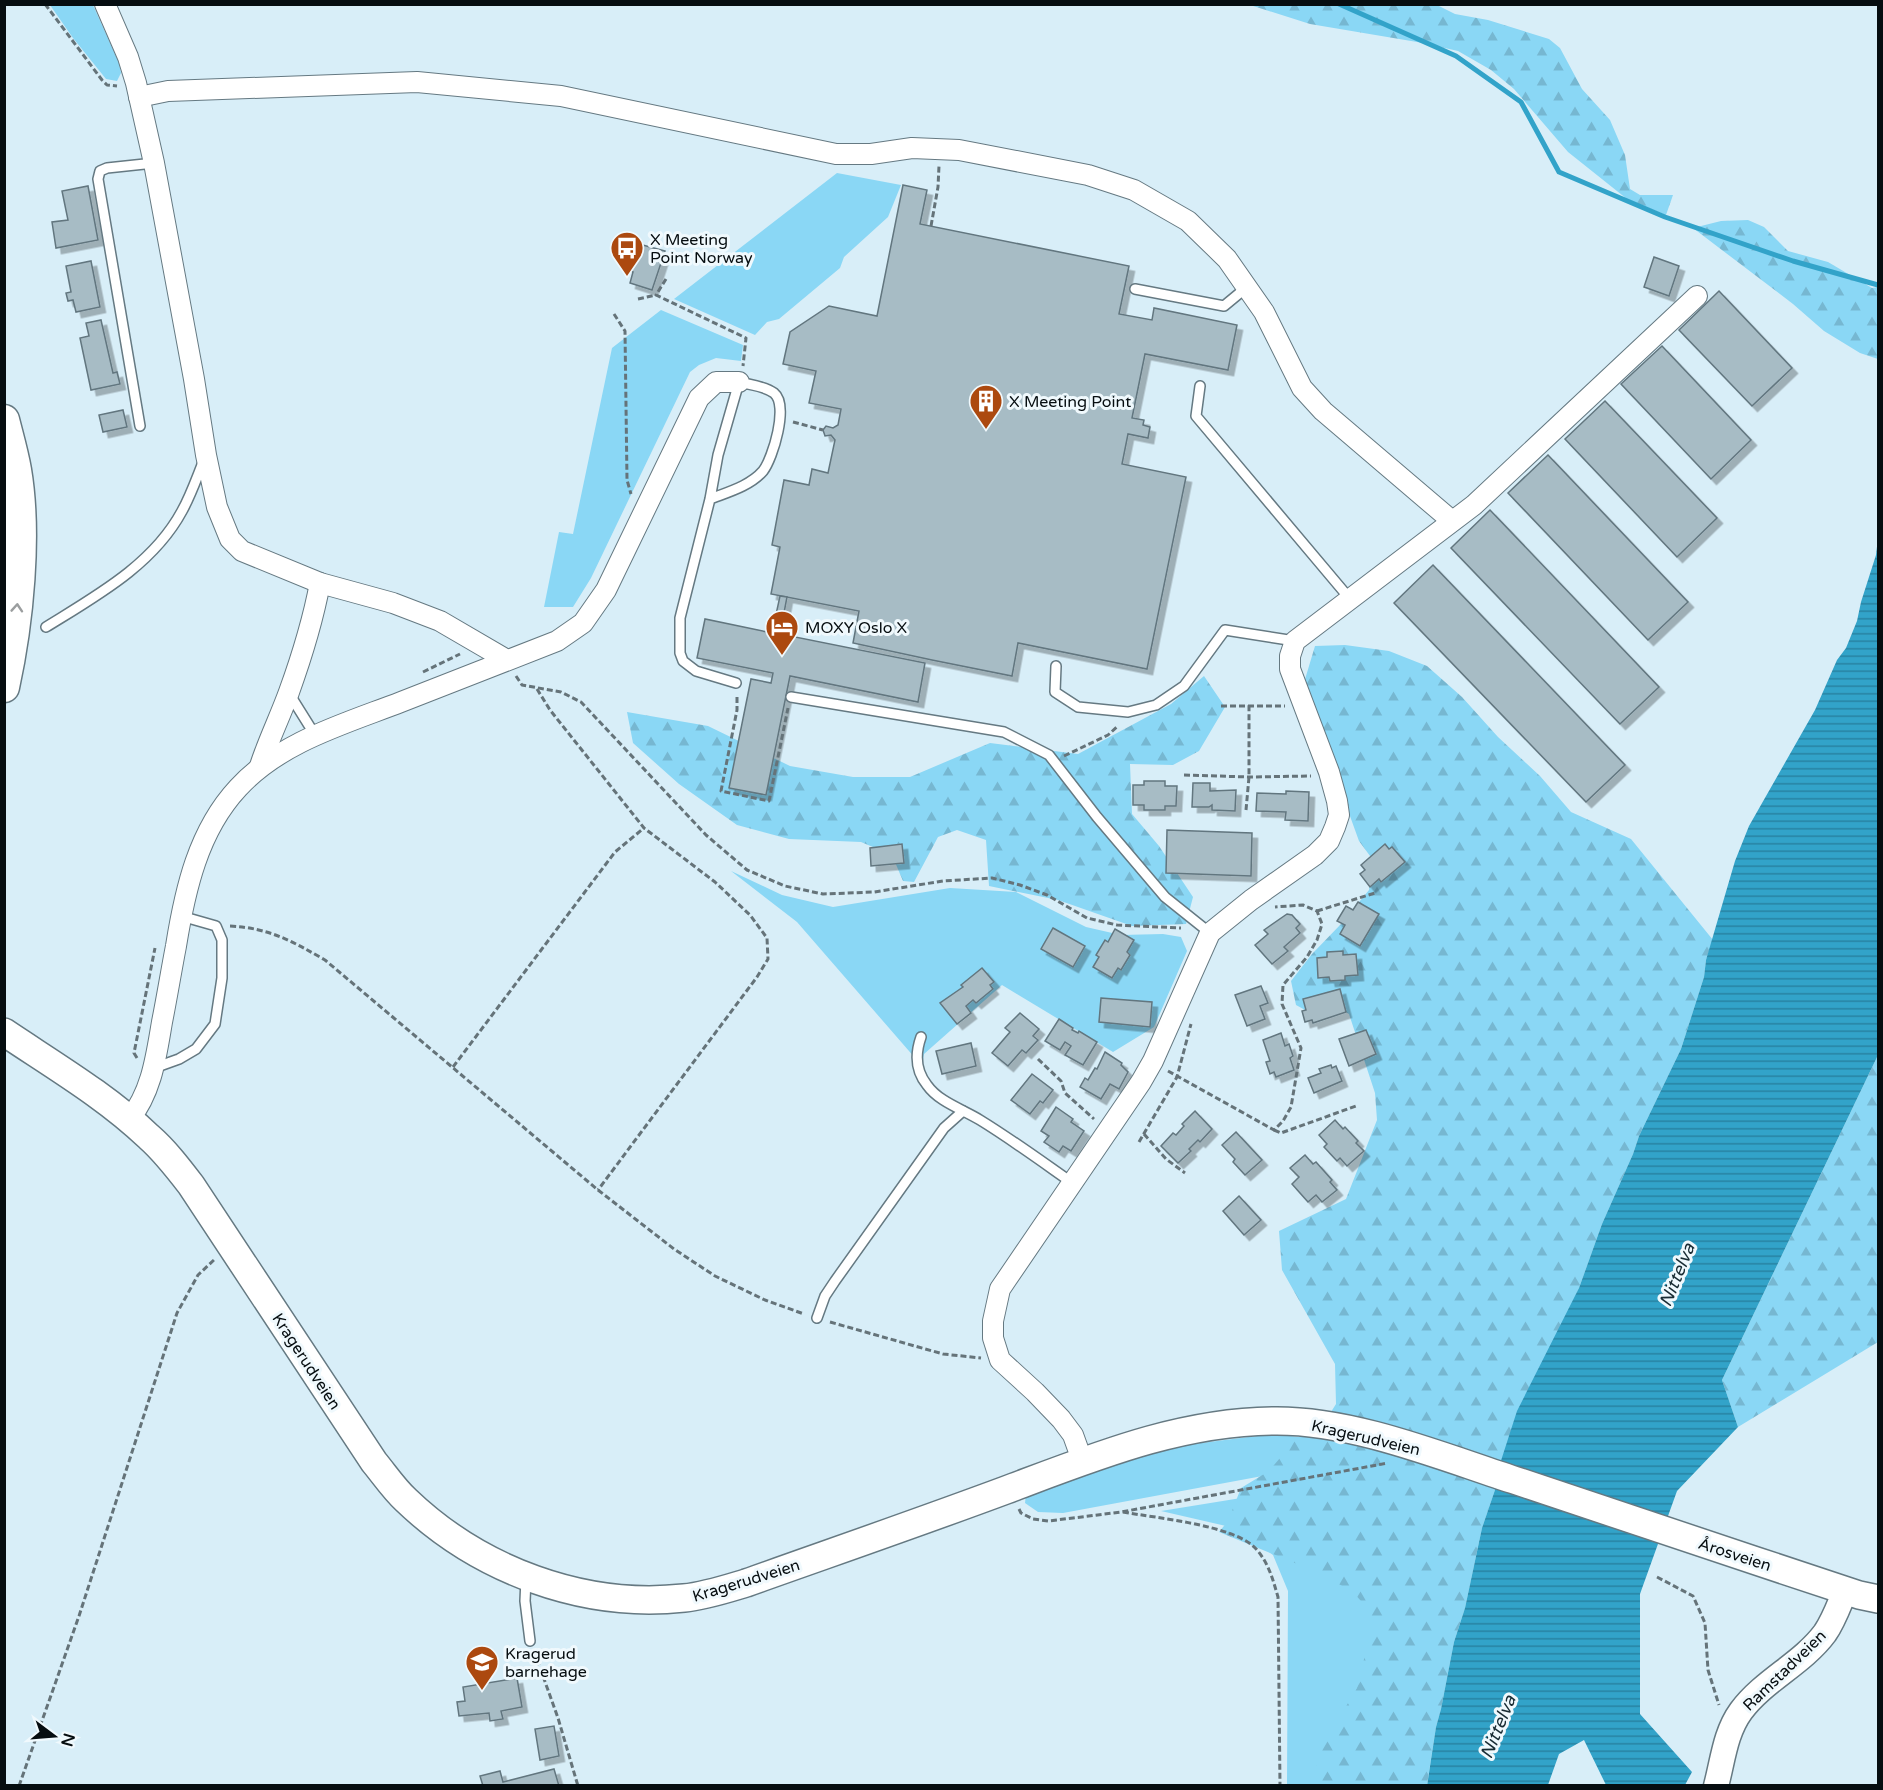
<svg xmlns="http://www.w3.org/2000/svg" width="1883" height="1790" font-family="'Varela Round',sans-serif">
<defs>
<pattern id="forest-firs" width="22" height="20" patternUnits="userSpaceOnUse" patternTransform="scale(1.5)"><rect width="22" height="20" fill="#8ad7f5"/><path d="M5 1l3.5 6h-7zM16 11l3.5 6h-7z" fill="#76b7d1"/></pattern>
<pattern id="water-rules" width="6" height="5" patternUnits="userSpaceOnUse" patternTransform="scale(1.5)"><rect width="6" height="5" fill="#32a3c9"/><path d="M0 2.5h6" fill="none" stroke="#2883a2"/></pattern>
<filter id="shadow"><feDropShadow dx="5.5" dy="5.5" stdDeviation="0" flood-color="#0004"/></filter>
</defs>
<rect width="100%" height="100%" fill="#d8eef8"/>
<g fill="#8ad7f5">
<path d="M50,5H93L119,63L121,73L117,81L106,79L73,38Z"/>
<path d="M837,173L901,185L888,217L844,257L840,268L779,319L767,322L755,335L674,299Z"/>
<path d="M661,310L743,345L741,361L716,358L699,365L690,372L591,578L573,607H544L559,532L573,534L612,348Z"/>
<path d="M731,871L782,895L833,907L950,888L1016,892L1086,927L1121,935L1163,934L1181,937L1187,951L1154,1027L1113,1052L1002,985L924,1054L922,1066L797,922Z"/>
<path d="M1272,1434L1326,1440L1370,1456L1063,1513L1038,1512L1025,1503L1026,1494L1170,1447Z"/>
<path d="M1394,1473L1423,1785H1287L1288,1591L1273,1555L1239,1529L1161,1511Z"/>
</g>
<g fill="url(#forest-firs)">
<path d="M1250,5H1437L1455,14L1488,20L1549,39L1560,48L1582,89L1610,120L1625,155L1630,189L1640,195H1673L1666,215L1627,199L1568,152L1514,89L1491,70L1458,51L1423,43L1310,24Z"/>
<path d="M1748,220L1764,227L1788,251L1828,262L1872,288L1878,287V359L1860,353L1824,331L1793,304L1693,228L1721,221Z"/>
<path d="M1345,645L1389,651L1427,666L1462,697L1498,737L1540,776L1571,812L1631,839L1713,940L1706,960L1704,977L1681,1049L1639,1136L1633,1154L1602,1224L1579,1288L1496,1487L1482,1528L1465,1608L1454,1642L1441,1709L1436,1727L1427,1785H1311L1320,1750L1357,1688L1366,1651L1368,1609L1353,1592L1317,1572L1219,1532L1228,1521L1241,1488L1269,1471L1297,1438L1324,1423L1336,1404L1335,1364L1282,1270L1279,1231L1346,1199L1377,1120L1375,1093L1349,1014L1336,1006L1307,1011L1296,1005L1291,981L1312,954L1341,924L1369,890L1373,860L1359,841L1303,686L1315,646Z"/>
<path d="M1204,676L1225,707L1199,751L1173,765L1130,764L1132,814L1159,846L1193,897L1186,924L1132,926L1058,900L989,886L986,840L957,830L938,837L914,882L903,881L892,855L861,842L789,839L737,825L679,784L633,743L627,712L708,726L790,766L853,777H910L990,743L1078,754L1171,704Z"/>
<path d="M1878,1055V1342L1738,1427L1722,1380Z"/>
</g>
<path fill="url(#water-rules)" d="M1878,538V1055L1722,1380L1738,1427L1677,1491L1640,1594V1714L1692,1772L1685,1785H1606L1584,1740L1559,1754L1548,1785L1427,1786L1436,1727L1441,1709L1454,1642L1465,1608L1482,1528L1496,1487L1498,1470L1517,1411L1579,1288L1602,1224L1633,1154L1639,1136L1681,1049L1704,977L1706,960L1735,861L1749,826L1815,710L1837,660L1846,648L1857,621L1861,602L1876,555Z"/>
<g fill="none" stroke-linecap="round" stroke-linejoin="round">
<path stroke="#32a3c9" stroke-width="5" d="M1339,4L1456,56L1521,102L1559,172L1665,217L1793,261L1878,285"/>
</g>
<g fill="#a7bcc5" stroke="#62767f" stroke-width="1.5" filter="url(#shadow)">
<path d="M903,185L927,190L920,224L1129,266L1119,314L1152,320L1154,308L1237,325L1228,370L1145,354L1132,418L1144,420L1143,425L1150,427L1148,438L1128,434L1122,464L1186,477L1147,669L1018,643L1012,676L932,660L853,643L859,611L771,594L780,547L772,545L784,480L809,485L812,469L828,473L835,440L831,435L825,436L823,430L826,426L833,428L838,425L841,409L809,403L816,371L783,364L790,332L829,306L877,316Z"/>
<path d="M88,186L98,240L56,248L52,222L68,220L62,191Z"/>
<path d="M639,244L665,251L652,290L630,283L633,272L631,271Z"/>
<path d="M1654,257L1679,266L1669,296L1644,287Z"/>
<path d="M91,261L100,307L76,312L73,300L68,301L66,293L71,292L66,266Z"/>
<path d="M1719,291L1792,368L1752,406L1679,330Z"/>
<path d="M101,320L113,373L117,372L120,384L91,390L80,338L89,336L86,323Z"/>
<path d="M1662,346L1751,440L1711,479L1621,384Z"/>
<path d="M1605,401L1717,518L1677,557L1565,439Z"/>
<path d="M123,410L127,427L103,432L99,415Z"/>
<path d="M1548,455L1688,602L1648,640L1508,493Z"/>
<path d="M1490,510L1659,687L1620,724L1451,548Z"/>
<path d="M1433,565L1625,765L1586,802L1394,603Z"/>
<path d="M780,596L787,597L780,634L925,663L918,702L790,676L766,795L729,788L751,679L771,683L773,673L697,658L705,619L772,633Z"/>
<path d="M1144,781H1165V786H1177L1176,806H1165V810H1144V805H1133V785H1144Z"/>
<path d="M1193,783H1210V791L1236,790L1235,811L1212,810V805L1209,807H1192Z"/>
<path d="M1286,791L1309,792L1308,821L1285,820L1286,812L1256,811L1257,793L1286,794Z"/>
<path d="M1167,830L1252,833L1251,876L1166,873Z"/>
<path d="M902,844L904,863L871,866L870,848Z"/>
<path d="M1385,844L1389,849L1392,847L1405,862L1381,882L1379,879L1370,887L1360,874L1365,870L1361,865Z"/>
<path d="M1358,902L1379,914L1360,946L1340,934L1345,925L1337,921L1346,906L1353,910Z"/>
<path d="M1287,914L1292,915L1300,924L1296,928L1300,933L1284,947L1288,951L1272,964L1255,945L1268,934L1264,930Z"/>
<path d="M1053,928L1085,946L1073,967L1041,949Z"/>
<path d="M1115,929L1134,940L1127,952L1130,955L1121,970L1118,968L1112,978L1093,967L1099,957L1096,955L1105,940L1108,942Z"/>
<path d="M1343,951V955L1356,954L1358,975L1345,976V980L1330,981L1329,977L1318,978L1317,958L1327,957V952Z"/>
<path d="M982,968L994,982L990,985L993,989L976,1003L973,1000L966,1006L971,1013L957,1024L940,1003L963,987L961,985Z"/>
<path d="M1261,986L1268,1003L1260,1006L1265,1019L1247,1026L1235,995Z"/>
<path d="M1340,989L1346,1012L1313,1023L1312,1020L1305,1022L1302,1011L1306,1010L1303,999Z"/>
<path d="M1101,998L1152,1002L1150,1027L1099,1022Z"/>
<path d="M1020,1013L1039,1029L1033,1036L1038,1040L1026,1053L1022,1050L1008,1066L992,1053L1010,1032L1005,1028Z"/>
<path d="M1059,1019L1073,1028L1072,1030L1078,1033L1079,1031L1097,1042L1083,1065L1065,1055L1071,1046L1065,1042L1060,1050L1045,1041Z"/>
<path d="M1366,1030L1376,1054L1349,1066L1339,1039Z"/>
<path d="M1281,1033L1285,1046L1289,1044L1293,1056L1290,1058L1294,1070L1276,1077L1274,1072L1270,1074L1266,1062L1270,1061L1263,1040Z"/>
<path d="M971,1043L976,1066L942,1074L936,1051Z"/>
<path d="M1105,1052L1122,1063L1121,1065L1128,1072L1119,1089L1110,1084L1101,1099L1080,1087L1085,1078L1088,1080L1095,1068L1097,1069Z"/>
<path d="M1331,1065L1332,1068L1336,1066L1342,1081L1314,1093L1308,1078L1321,1073L1319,1069Z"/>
<path d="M1032,1074L1053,1090L1043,1103L1040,1101L1030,1114L1011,1100Z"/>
<path d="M1056,1107L1073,1119L1071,1122L1084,1131L1071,1151L1063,1146L1059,1152L1044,1142L1049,1136L1041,1131Z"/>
<path d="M1195,1111L1212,1129L1200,1142L1198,1140L1189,1149L1191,1151L1178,1163L1161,1146L1173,1133L1176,1135L1184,1126L1182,1124Z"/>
<path d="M1335,1120L1343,1129L1345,1127L1358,1141L1356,1143L1364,1151L1347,1166L1340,1158L1337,1161L1324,1147L1327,1144L1319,1135Z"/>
<path d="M1236,1132L1262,1160L1245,1175L1233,1162L1235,1159L1222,1145Z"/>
<path d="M1305,1155L1313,1164L1316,1162L1332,1180L1330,1182L1337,1190L1322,1202L1316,1195L1308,1202L1292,1184L1299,1177L1290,1168Z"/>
<path d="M1239,1196L1261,1220L1244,1235L1223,1211Z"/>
<path d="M517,1678L522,1707L501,1711L503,1719L490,1721L489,1713L459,1716L457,1702L465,1701L463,1687Z"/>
<path d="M554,1726L559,1756L540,1760L535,1729Z"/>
<path d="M554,1769L559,1786H483L480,1776L500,1771L503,1782Z"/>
</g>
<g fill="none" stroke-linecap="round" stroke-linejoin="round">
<defs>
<g id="service">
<path d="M1135,289L1224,306L1247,287"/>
<path d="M1200,386L1196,416L1350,599"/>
<path d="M140,426L98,179L100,171L107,168L154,163"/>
<path d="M710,499C728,492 750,486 763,471C773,458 789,405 774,393C765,386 750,385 739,382L718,455L710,499L680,618V653L683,661L696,671L736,683"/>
<path d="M46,627C96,596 153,565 182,511C191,495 197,477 204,460"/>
<path d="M1056,666L1055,692L1078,707L1128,712L1156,705L1184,686L1225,630L1295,641"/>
<path d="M290,695L315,735"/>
<path d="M791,697L1004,732L1049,755L1097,817L1165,897L1210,933"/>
<path d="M921,1037C915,1054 915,1070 927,1085C939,1102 962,1109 980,1120C1011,1139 1041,1161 1071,1182"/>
<path d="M154,1068L179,1059L196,1049L215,1024L222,978V940L216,926L181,916"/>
<path d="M817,1318L825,1296L835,1281L944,1128L963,1111"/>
<path d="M526,1579L525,1601L530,1641"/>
</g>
<g id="minor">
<path d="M105,4L128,57L136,83L154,163L194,379L206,455L217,507L230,539L242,551L320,583L393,603L440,621L507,660"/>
<path d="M139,97L168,91L417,82L561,96L836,154H871L912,148L959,150L1088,175L1134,190L1188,221L1227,259L1264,312L1302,388L1323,411L1452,521"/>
<path d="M260,766C268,741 280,717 289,692C302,656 313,620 320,583"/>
<path d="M129,1120C152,1091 156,1057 162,1022C167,997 171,972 176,946C185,890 198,831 238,788C280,742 344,724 401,702C453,682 505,661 557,641L583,623L606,590L699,398L716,382H739"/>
<path d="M1082,1460L1073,1435L1061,1419L1035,1392L1000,1360L993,1338V1321L1000,1289L1141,1082L1153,1061L1210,933L1251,900L1315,855L1329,841L1335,827L1339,815L1337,801L1329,772L1290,669V656L1295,641L1474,505L1697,296"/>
</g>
<path id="tertiary" d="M1716,1786C1723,1760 1725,1733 1741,1711C1764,1680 1802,1664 1825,1633C1834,1620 1839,1605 1845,1591"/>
<path id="secondary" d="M4,1032C53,1065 106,1096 149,1137C165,1151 178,1168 191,1185L374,1462C384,1474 394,1489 406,1500C479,1570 583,1609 684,1598C705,1596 726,1589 746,1583C833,1552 920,1522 1006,1490C1094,1457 1181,1421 1277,1421C1355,1421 1440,1456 1514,1480C1630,1519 1744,1557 1859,1595L1878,1599"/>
<path id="primary" d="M4,420C8,436 13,453 16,470C27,535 18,623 4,687"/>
</defs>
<use href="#service" stroke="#657982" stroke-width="12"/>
<use href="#minor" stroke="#657982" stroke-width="22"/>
<use href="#tertiary" stroke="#657982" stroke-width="27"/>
<use href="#secondary" stroke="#657982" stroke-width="30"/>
<use href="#primary" stroke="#657982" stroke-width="33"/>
<g stroke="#657379" stroke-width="3" stroke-dasharray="6 3" stroke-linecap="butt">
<path d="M45,4L102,80L107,85L117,86"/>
<path d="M931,226L938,187L939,166"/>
<path d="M666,279L656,295L746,338L743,366"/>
<path d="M638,299L656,295"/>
<path d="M614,314L625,331L627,480L631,494"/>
<path d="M793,422L823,430"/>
<path d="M423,672L460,654"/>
<path d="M516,676L522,685L561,692L581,702L706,835L747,870L785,886L823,894L874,892L943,881L992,878L1020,885L1047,895L1087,918L1117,925L1181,928"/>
<path d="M537,689L550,710L644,828L715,882L750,915L767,938L768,959L757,977L598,1190"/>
<path d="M737,697V710L721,791L769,801L788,708"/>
<path d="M1221,706H1285"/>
<path d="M1064,756L1108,735L1118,726"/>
<path d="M1184,775L1249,777L1311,776"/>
<path d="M1246,810L1249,777V705"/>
<path d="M1317,911L1375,893"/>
<path d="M230,926C269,928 292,941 325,960L598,1190L674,1249L715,1276L765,1300L804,1314"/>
<path d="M137,1058L134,1053L155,948"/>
<path d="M1038,1059L1061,1081L1065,1093L1094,1119"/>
<path d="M453,1067L615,852L644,828"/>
<path d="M1168,1071L1274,1130L1283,1121L1291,1107L1301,1048L1282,1004L1283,985L1307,957L1317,940L1322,924L1317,911L1303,905L1275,907"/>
<path d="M1274,1130L1281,1133L1356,1106"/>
<path d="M1144,1134L1166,1159L1185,1173"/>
<path d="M1139,1142L1177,1077L1191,1024"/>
<path d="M830,1322L943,1354L981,1358"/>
<path d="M1019,1509L1021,1513L1033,1519L1048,1521L1073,1518L1121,1512L1388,1463"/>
<path d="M1123,1512C1155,1518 1237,1525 1257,1550C1269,1564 1273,1580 1278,1597L1280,1786"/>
<path d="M1657,1577L1693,1596L1705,1623L1708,1670L1719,1705"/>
<path d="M534,1651L558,1718L578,1786"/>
<path d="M19,1786L79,1616L177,1313L198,1275L215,1259"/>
</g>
<use href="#service" stroke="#fff" stroke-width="9"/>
<use href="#minor" stroke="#fff" stroke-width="20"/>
<use href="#tertiary" stroke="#fff" stroke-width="24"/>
<use href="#secondary" stroke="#fff" stroke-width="27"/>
<use href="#primary" stroke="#fff" stroke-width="30"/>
</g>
<defs><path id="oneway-chevron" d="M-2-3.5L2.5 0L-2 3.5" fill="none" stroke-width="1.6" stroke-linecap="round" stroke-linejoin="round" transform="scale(1.5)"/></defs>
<use stroke="#9b9e9f" href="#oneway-chevron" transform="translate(17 608) rotate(-86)"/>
<defs>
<symbol id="bus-pin" viewBox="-11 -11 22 30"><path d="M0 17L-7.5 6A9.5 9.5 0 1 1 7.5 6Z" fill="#ac490f" stroke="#f0f9fd"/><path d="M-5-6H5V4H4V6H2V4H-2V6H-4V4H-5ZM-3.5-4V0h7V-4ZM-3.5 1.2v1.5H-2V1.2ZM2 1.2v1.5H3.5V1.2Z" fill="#fff"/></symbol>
<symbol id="building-pin" viewBox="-11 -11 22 30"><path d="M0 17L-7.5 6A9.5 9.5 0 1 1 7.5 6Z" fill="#ac490f" stroke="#f0f9fd"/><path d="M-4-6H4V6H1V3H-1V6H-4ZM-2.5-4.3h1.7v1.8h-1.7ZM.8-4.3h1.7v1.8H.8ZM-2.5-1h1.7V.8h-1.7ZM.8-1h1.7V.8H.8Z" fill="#fff"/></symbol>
<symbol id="hotel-pin" viewBox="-11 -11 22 30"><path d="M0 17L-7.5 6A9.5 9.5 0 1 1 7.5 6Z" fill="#ac490f" stroke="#f0f9fd"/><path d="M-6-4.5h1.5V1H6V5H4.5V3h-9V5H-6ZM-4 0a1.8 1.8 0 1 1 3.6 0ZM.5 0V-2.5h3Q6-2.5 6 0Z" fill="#fff"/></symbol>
<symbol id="school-pin" viewBox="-11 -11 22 30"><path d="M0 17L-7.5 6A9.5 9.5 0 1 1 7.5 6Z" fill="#ac490f" stroke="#f0f9fd"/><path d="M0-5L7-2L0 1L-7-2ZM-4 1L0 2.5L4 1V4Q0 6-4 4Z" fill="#fff"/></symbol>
</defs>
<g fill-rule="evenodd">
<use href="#bus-pin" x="608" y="229" width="38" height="52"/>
<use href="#building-pin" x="967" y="382" width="38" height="52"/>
<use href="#hotel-pin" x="763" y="608" width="38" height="52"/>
<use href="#school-pin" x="463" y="1643" width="38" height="52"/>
</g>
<g text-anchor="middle" stroke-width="6" stroke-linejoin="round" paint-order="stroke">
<g font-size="16" fill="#060d10" stroke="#f0f9fd" text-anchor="start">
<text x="650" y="245">X Meeting<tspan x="650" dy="18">Point Norway</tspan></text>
<text x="1009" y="407">X Meeting Point</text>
<text x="805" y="633">MOXY Oslo X</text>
<text x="505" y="1659">Kragerud<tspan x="505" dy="18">barnehage</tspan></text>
</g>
<g font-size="16" fill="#060d10" stroke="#f0f9fd">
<text transform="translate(307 1361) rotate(57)" y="6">Kragerudveien</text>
<text transform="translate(1366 1437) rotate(13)" y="6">Kragerudveien</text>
<text transform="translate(1735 1554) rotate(18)" y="6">Årosveien</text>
<text transform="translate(746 1580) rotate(-17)" y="6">Kragerudveien</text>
<text transform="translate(1784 1670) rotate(-44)" y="6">Ramstadveien</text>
</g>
<g font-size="18" font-style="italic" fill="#192c34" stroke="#f0f9fd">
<text transform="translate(1677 1275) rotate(-68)" y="6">Nittelva</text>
<text transform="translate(1498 1727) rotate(-68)" y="6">Nittelva</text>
</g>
</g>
<rect width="1883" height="1790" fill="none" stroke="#060d10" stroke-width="12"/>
<g transform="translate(54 1736) rotate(106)" stroke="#f0f9fd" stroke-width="4.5" paint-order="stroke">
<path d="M0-4.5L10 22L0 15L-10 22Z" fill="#060d10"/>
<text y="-9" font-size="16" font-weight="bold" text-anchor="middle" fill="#060d10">N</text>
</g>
</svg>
